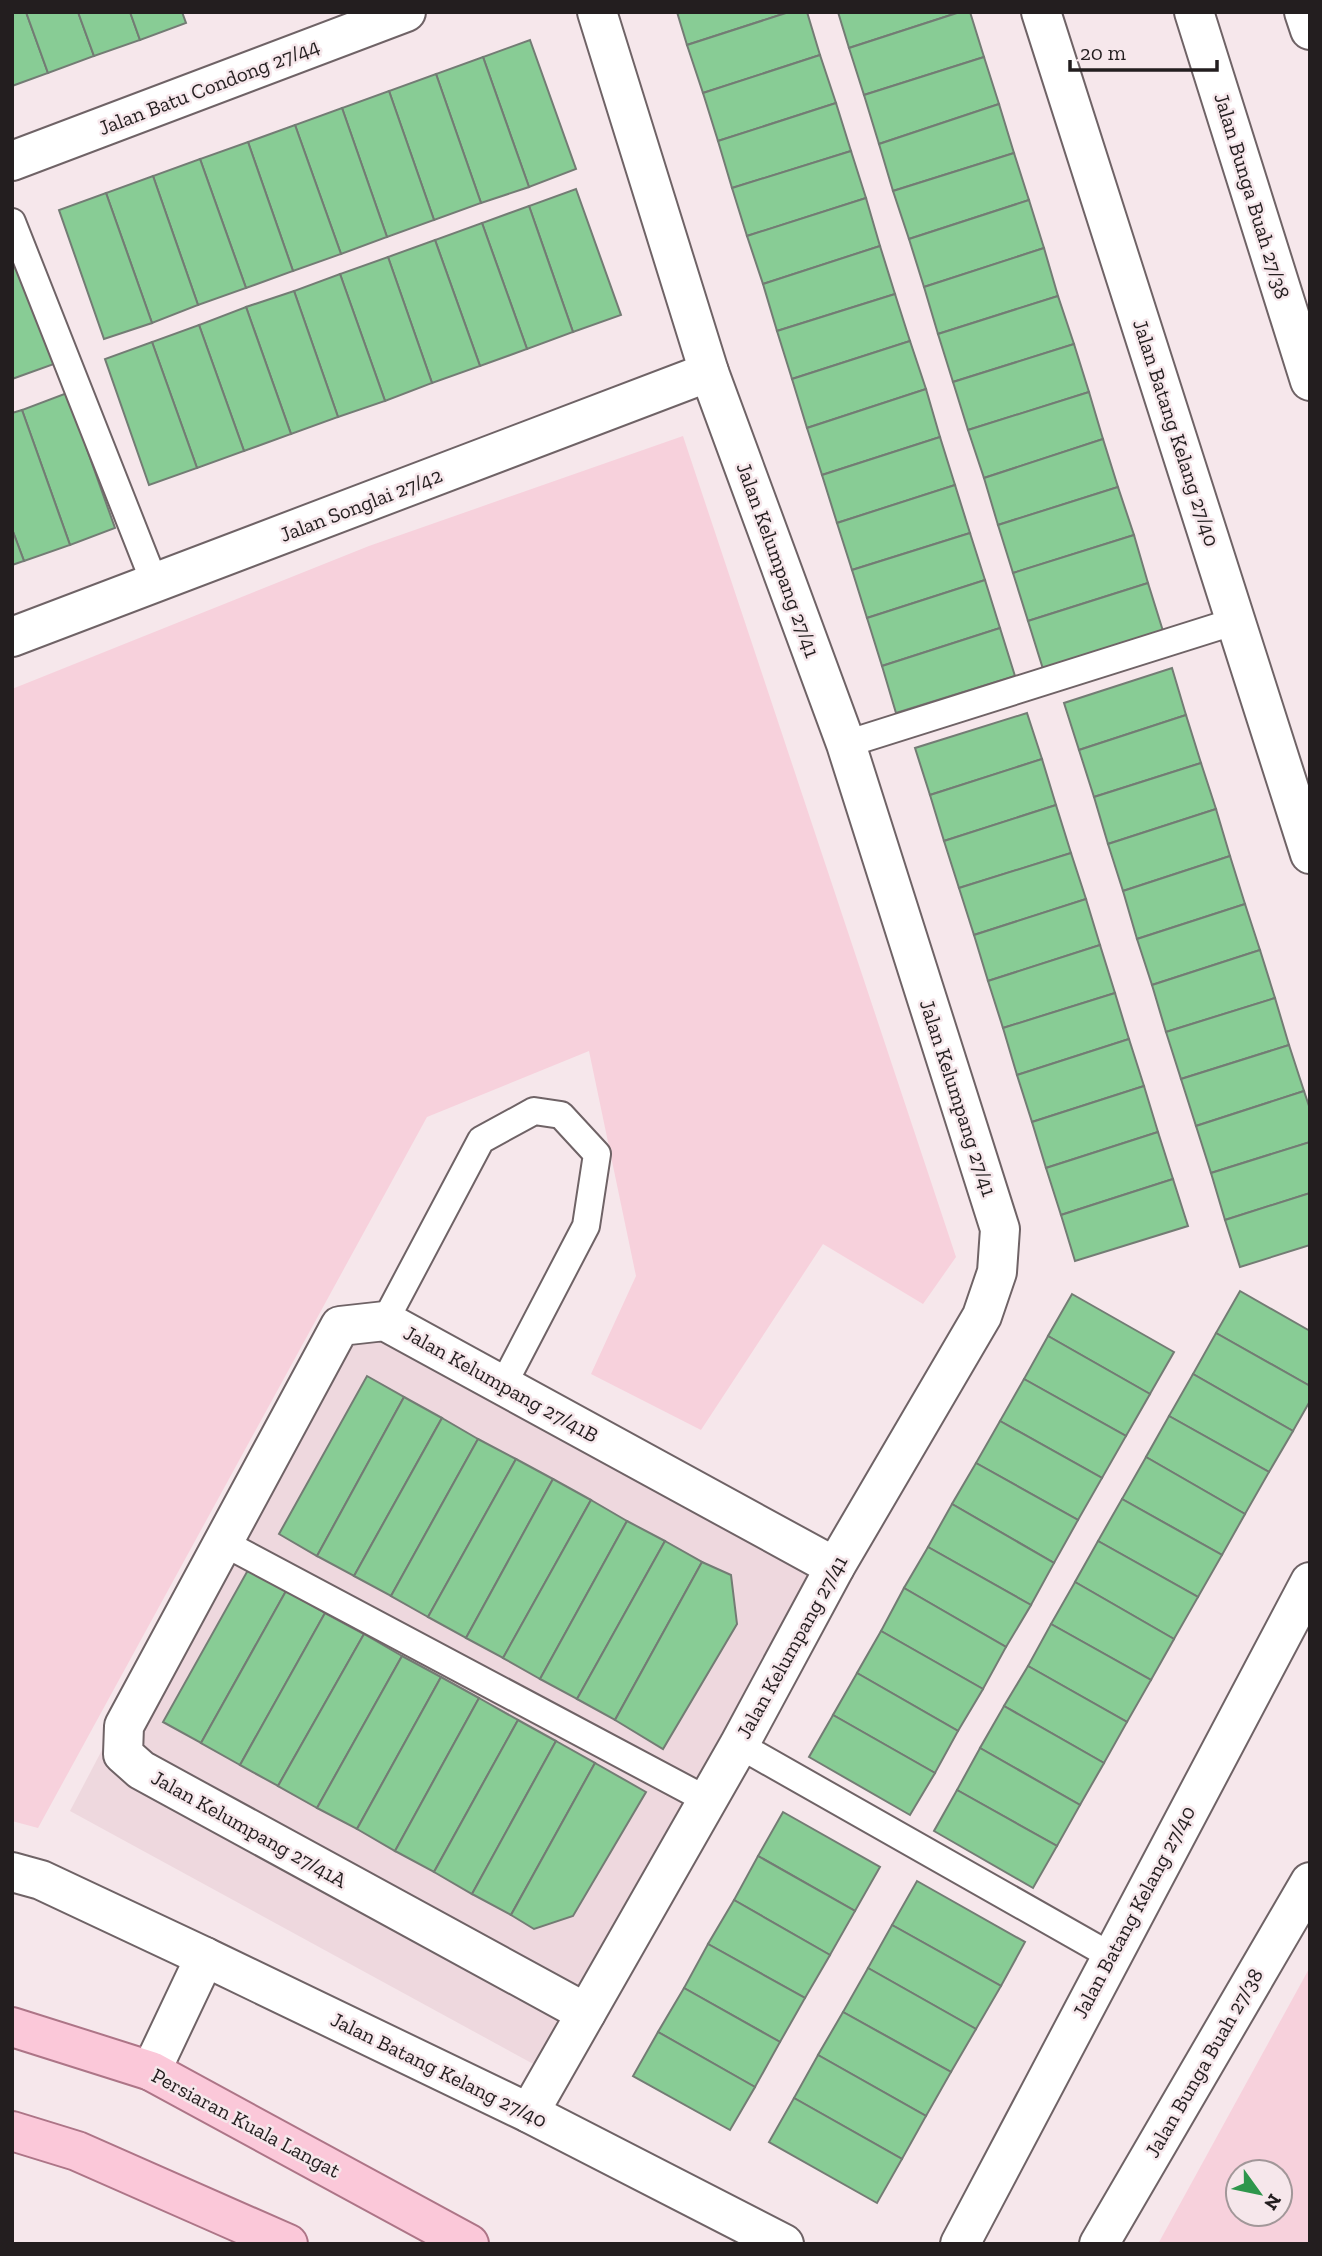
<svg xmlns="http://www.w3.org/2000/svg" width="1322" height="2256" font-family="'Zilla Slab',serif">
<rect width="100%" height="100%" fill="#f6e7eb"/>
<path fill="#eed8de" d="M333,1310L810,1573L537,2066L70,1811Z"/>
<g fill="#f7d1dc" fill-rule="evenodd">
<path d="M683,436L956,1257L923,1304L823,1244L701,1430L591,1374L636,1276L589,1051L427,1117L38,1828L12,1821V689L369,546Z"/>
<path d="M1310,1967V2244H1158ZM1238,2172H1280V2214H1238Z"/>
</g>
<g fill="#88cc95" stroke="#737c74" stroke-width="2">
<path d="M12,12H26L48,73L12,86Z"/>
<path d="M26,12H78L94,56L48,73Z"/>
<path d="M78,12H130L140,40L94,56Z"/>
<path d="M130,12H182L186,23L140,40Z"/>
<path d="M677,12H789L687,45Z"/>
<path d="M789,12H807L820,55L703,93L687,45Z"/>
<path d="M838,12H960L849,48Z"/>
<path d="M960,12H970L984,57L864,95L849,48Z"/>
<path d="M530,40L576,169L529,187L483,57Z"/>
<path d="M820,55L836,103L718,141L703,93Z"/>
<path d="M483,57L529,187L481,203L436,74Z"/>
<path d="M984,57L999,104L879,144L864,95Z"/>
<path d="M436,74L481,203L434,220L389,91Z"/>
<path d="M389,91L434,220L387,237L342,108Z"/>
<path d="M836,103L851,151L732,188L718,141Z"/>
<path d="M999,104L1014,153L893,191L879,144Z"/>
<path d="M342,108L387,237L341,254L295,125Z"/>
<path d="M295,125L341,254L293,271L248,142Z"/>
<path d="M248,142L293,271L246,288L200,159Z"/>
<path d="M851,151L866,198L747,236L732,188Z"/>
<path d="M1014,153L1029,200L909,239L893,191Z"/>
<path d="M200,159L246,288L198,305L153,176Z"/>
<path d="M153,176L198,305L152,323L106,193Z"/>
<path d="M576,189L621,315L573,332L529,206Z"/>
<path d="M106,193L152,323L104,339L59,210Z"/>
<path d="M866,198L880,246L763,284L747,236Z"/>
<path d="M1029,200L1044,248L924,287L909,239Z"/>
<path d="M529,206L573,332L527,349L482,223Z"/>
<path d="M482,223L527,349L480,366L435,240Z"/>
<path d="M435,240L480,366L432,383L388,257Z"/>
<path d="M880,246L895,294L777,331L763,284Z"/>
<path d="M1044,248L1058,296L938,334L924,287Z"/>
<path d="M12,249L54,364L12,379Z"/>
<path d="M388,257L432,383L385,401L340,274Z"/>
<path d="M340,274L385,401L338,417L294,291Z"/>
<path d="M294,291L338,417L291,434L246,307Z"/>
<path d="M895,294L910,341L792,379L777,331Z"/>
<path d="M1058,296L1074,344L953,382L938,334Z"/>
<path d="M246,307L291,434L244,451L199,325Z"/>
<path d="M199,325L244,451L197,468L152,342Z"/>
<path d="M910,341L926,389L807,428L792,379Z"/>
<path d="M152,342L197,468L149,485L105,359Z"/>
<path d="M1074,344L1089,392L968,430L953,382Z"/>
<path d="M926,389L940,437L822,475L807,428Z"/>
<path d="M1089,392L1103,439L984,478L968,430Z"/>
<path d="M67,393L115,528L70,545L22,410Z"/>
<path d="M22,410L70,545L24,561L12,529V413Z"/>
<path d="M940,437L955,485L837,523L822,475Z"/>
<path d="M1103,439L1118,487L998,525L984,478Z"/>
<path d="M955,485L970,533L852,570L837,523Z"/>
<path d="M1118,487L1134,535L1013,573L998,525Z"/>
<path d="M12,529L24,561L12,565Z"/>
<path d="M970,533L985,580L867,618L852,570Z"/>
<path d="M1134,535L1148,583L1028,621L1013,573Z"/>
<path d="M985,580L1000,628L882,666L867,618Z"/>
<path d="M1148,583L1163,631L1043,669L1028,621Z"/>
<path d="M1000,628L1015,676L896,713L882,666Z"/>
<path d="M1172,668L1186,715L1079,750L1064,703Z"/>
<path d="M1027,713L1042,759L930,795L915,748Z"/>
<path d="M1186,715L1201,763L1094,797L1079,750Z"/>
<path d="M1042,759L1056,805L944,841L930,795Z"/>
<path d="M1201,763L1216,809L1108,844L1094,797Z"/>
<path d="M1056,805L1071,853L959,888L944,841Z"/>
<path d="M1216,809L1230,856L1123,891L1108,844Z"/>
<path d="M1071,853L1086,899L974,935L959,888Z"/>
<path d="M1230,856L1245,904L1137,939L1123,891Z"/>
<path d="M1086,899L1100,945L988,981L974,935Z"/>
<path d="M1245,904L1260,950L1152,985L1137,939Z"/>
<path d="M1100,945L1115,993L1003,1028L988,981Z"/>
<path d="M1260,950L1275,998L1166,1032L1152,985Z"/>
<path d="M1115,993L1129,1039L1017,1075L1003,1028Z"/>
<path d="M1275,998L1289,1045L1181,1079L1166,1032Z"/>
<path d="M1129,1039L1144,1086L1032,1122L1017,1075Z"/>
<path d="M1289,1045L1304,1091L1196,1126L1181,1079Z"/>
<path d="M1144,1086L1158,1132L1046,1168L1032,1122Z"/>
<path d="M1304,1091L1310,1109V1142L1211,1173L1196,1126Z"/>
<path d="M1158,1132L1173,1179L1061,1215L1046,1168Z"/>
<path d="M1310,1142V1193L1225,1220L1211,1173Z"/>
<path d="M1173,1179L1188,1226L1075,1261L1061,1215Z"/>
<path d="M1310,1193V1245L1240,1267L1225,1220Z"/>
<path d="M1240,1291L1310,1331V1386L1216,1333Z"/>
<path d="M1072,1294L1174,1352L1150,1394L1048,1336Z"/>
<path d="M1216,1333L1310,1386V1401L1293,1431L1193,1374Z"/>
<path d="M1048,1336L1150,1394L1126,1436L1024,1379Z"/>
<path d="M1193,1374L1293,1431L1269,1472L1169,1416Z"/>
<path d="M367,1376L404,1397L317,1556L279,1534Z"/>
<path d="M1024,1379L1126,1436L1102,1478L1000,1421Z"/>
<path d="M404,1397L442,1418L354,1576L317,1556Z"/>
<path d="M1169,1416L1269,1472L1245,1514L1146,1457Z"/>
<path d="M442,1418L478,1439L391,1596L354,1576Z"/>
<path d="M1000,1421L1102,1478L1078,1520L976,1463Z"/>
<path d="M478,1439L516,1459L428,1617L391,1596Z"/>
<path d="M1146,1457L1245,1514L1222,1555L1122,1499Z"/>
<path d="M516,1459L553,1479L466,1638L428,1617Z"/>
<path d="M976,1463L1078,1520L1054,1563L952,1504Z"/>
<path d="M553,1479L591,1500L503,1658L466,1638Z"/>
<path d="M1122,1499L1222,1555L1198,1597L1098,1541Z"/>
<path d="M591,1500L627,1521L540,1679L503,1658Z"/>
<path d="M952,1504L1054,1563L1031,1605L928,1547Z"/>
<path d="M627,1521L665,1541L577,1699L540,1679Z"/>
<path d="M665,1541L702,1562L615,1720L577,1699Z"/>
<path d="M1098,1541L1198,1597L1174,1639L1075,1582Z"/>
<path d="M928,1547L1031,1605L1006,1647L904,1588Z"/>
<path d="M702,1562L731,1575L737,1624L663,1749L615,1720Z"/>
<path d="M248,1570L286,1591L201,1743L163,1722Z"/>
<path d="M1075,1582L1174,1639L1151,1680L1051,1624Z"/>
<path d="M904,1588L1006,1647L983,1689L881,1631Z"/>
<path d="M286,1591L325,1613L240,1765L201,1743Z"/>
<path d="M325,1613L364,1634L278,1786L240,1765Z"/>
<path d="M1051,1624L1151,1680L1127,1722L1028,1666Z"/>
<path d="M881,1631L983,1689L958,1731L857,1673Z"/>
<path d="M364,1634L402,1656L317,1808L278,1786Z"/>
<path d="M402,1656L441,1677L357,1829L317,1808Z"/>
<path d="M1028,1666L1127,1722L1104,1763L1004,1706Z"/>
<path d="M857,1673L958,1731L935,1773L833,1715Z"/>
<path d="M441,1677L479,1698L395,1851L357,1829Z"/>
<path d="M479,1698L518,1720L434,1872L395,1851Z"/>
<path d="M1004,1706L1104,1763L1080,1805L980,1748Z"/>
<path d="M833,1715L935,1773L910,1815L809,1757Z"/>
<path d="M518,1720L556,1741L472,1894L434,1872Z"/>
<path d="M556,1741L595,1763L511,1915L472,1894Z"/>
<path d="M980,1748L1080,1805L1057,1846L957,1790Z"/>
<path d="M595,1763L646,1792L573,1916L534,1929L511,1915Z"/>
<path d="M957,1790L1057,1846L1033,1888L934,1831Z"/>
<path d="M783,1812L880,1867L855,1911L758,1856Z"/>
<path d="M758,1856L855,1911L830,1955L734,1900Z"/>
<path d="M917,1881L1025,1942L1001,1986L892,1925Z"/>
<path d="M734,1900L830,1955L805,1998L708,1944Z"/>
<path d="M892,1925L1001,1986L976,2029L868,1968Z"/>
<path d="M708,1944L805,1998L780,2042L684,1988Z"/>
<path d="M868,1968L976,2029L951,2072L843,2012Z"/>
<path d="M684,1988L780,2042L755,2087L658,2032Z"/>
<path d="M843,2012L951,2072L926,2116L818,2055Z"/>
<path d="M658,2032L755,2087L730,2130L633,2076Z"/>
<path d="M818,2055L926,2116L902,2159L794,2098Z"/>
<path d="M794,2098L902,2159L877,2203L769,2142Z"/>
</g>
<g fill="none" stroke-linecap="round" stroke-linejoin="round">
<defs>
<g id="lane">
<path d="M12,222L155,584"/>
<path d="M846,744L1236,621"/>
<path d="M385,1321L481,1140L534,1111L561,1115L597,1154L586,1226L503,1385"/>
<path d="M224,1543L707,1800"/>
<path d="M739,1745L1111,1956"/>
</g>
<g id="street">
<path d="M1041,12L1310,854"/>
<path d="M1194,12L1310,381"/>
<path d="M1304,12L1310,30"/>
<path d="M12,161L406,12"/>
<path d="M12,637L709,372"/>
<path d="M12,1872L41,1880L205,1957"/>
<path d="M586,2013L141,1770L123,1754L124,1726L340,1326L385,1321L835,1567"/>
<path d="M151,2071L205,1957L529,2113L784,2244"/>
<path d="M529,2113L739,1745L835,1567L982,1316L997,1272L1000,1229L846,744L709,372L597,12"/>
<path d="M960,2244L1310,1582"/>
<path d="M1099,2244L1310,1882"/>
</g>
<g id="primary">
<path d="M12,2027L151,2071L469,2244"/>
<path d="M12,2131L77,2151L288,2244"/>
</g>
</defs>
<use href="#lane" stroke="#6f6366" stroke-width="30"/>
<use href="#street" stroke="#6f6366" stroke-width="42"/>
<use href="#primary" stroke="#ad7587" stroke-width="42"/>
<use href="#lane" stroke="#fff" stroke-width="26"/>
<use href="#street" stroke="#fff" stroke-width="38"/>
<use href="#primary" stroke="#fbc8d9" stroke-width="38"/>
</g>
<g text-anchor="middle" stroke-width="5" stroke-linejoin="round" paint-order="stroke">
<g font-size="21" fill="#231e1f" stroke="#f6e7eb">
<text transform="translate(209 87) rotate(-21)" y="7">Jalan Batu Condong 27/44</text>
<text transform="translate(1252 196) rotate(73)" y="7">Jalan Bunga Buah 27/38</text>
<text transform="translate(1176 433) rotate(72)" y="7">Jalan Batang Kelang 27/40</text>
<text transform="translate(361 505) rotate(-21)" y="7">Jalan Songlai 27/42</text>
<text transform="translate(778 560) rotate(70)" y="7">Jalan Kelumpang 27/41</text>
<text transform="translate(958 1098) rotate(72)" y="7">Jalan Kelumpang 27/41</text>
<text transform="translate(501 1384) rotate(29)" y="7">Jalan Kelumpang 27/41B</text>
<text transform="translate(792 1647) rotate(-61)" y="7">Jalan Kelumpang 27/41</text>
<text transform="translate(249 1829) rotate(29)" y="7">Jalan Kelumpang 27/41A</text>
<text transform="translate(1134 1912) rotate(-62)" y="7">Jalan Batang Kelang 27/40</text>
<text transform="translate(1204 2063) rotate(-60)" y="7">Jalan Bunga Buah 27/38</text>
<text transform="translate(439 2070) rotate(26)" y="7">Jalan Batang Kelang 27/40</text>
<text transform="translate(246 2123) rotate(28)" y="7">Persiaran Kuala Langat</text>
</g>
</g>
<rect width="1322" height="2256" fill="none" stroke="#231e1f" stroke-width="28"/>
<g transform="translate(1259 2193) rotate(123)"><circle r="33" fill="#f6e7eb" stroke="#a29799" stroke-width="2"/>
<path d="M0-5L12 26L0 18L-12 26Z" fill="#2e964c"/>
<text y="-10" font-size="19" font-weight="bold" text-anchor="middle" fill="#231e1f">N</text>
</g>
<path d="M1070 60v10h147v-10" fill="none" stroke="#231e1f" stroke-width="3.5"/>
<text x="1080" y="60" font-size="21" fill="#231e1f" stroke="#f6e7eb" stroke-width="5" paint-order="stroke">20 m</text>
</svg>
